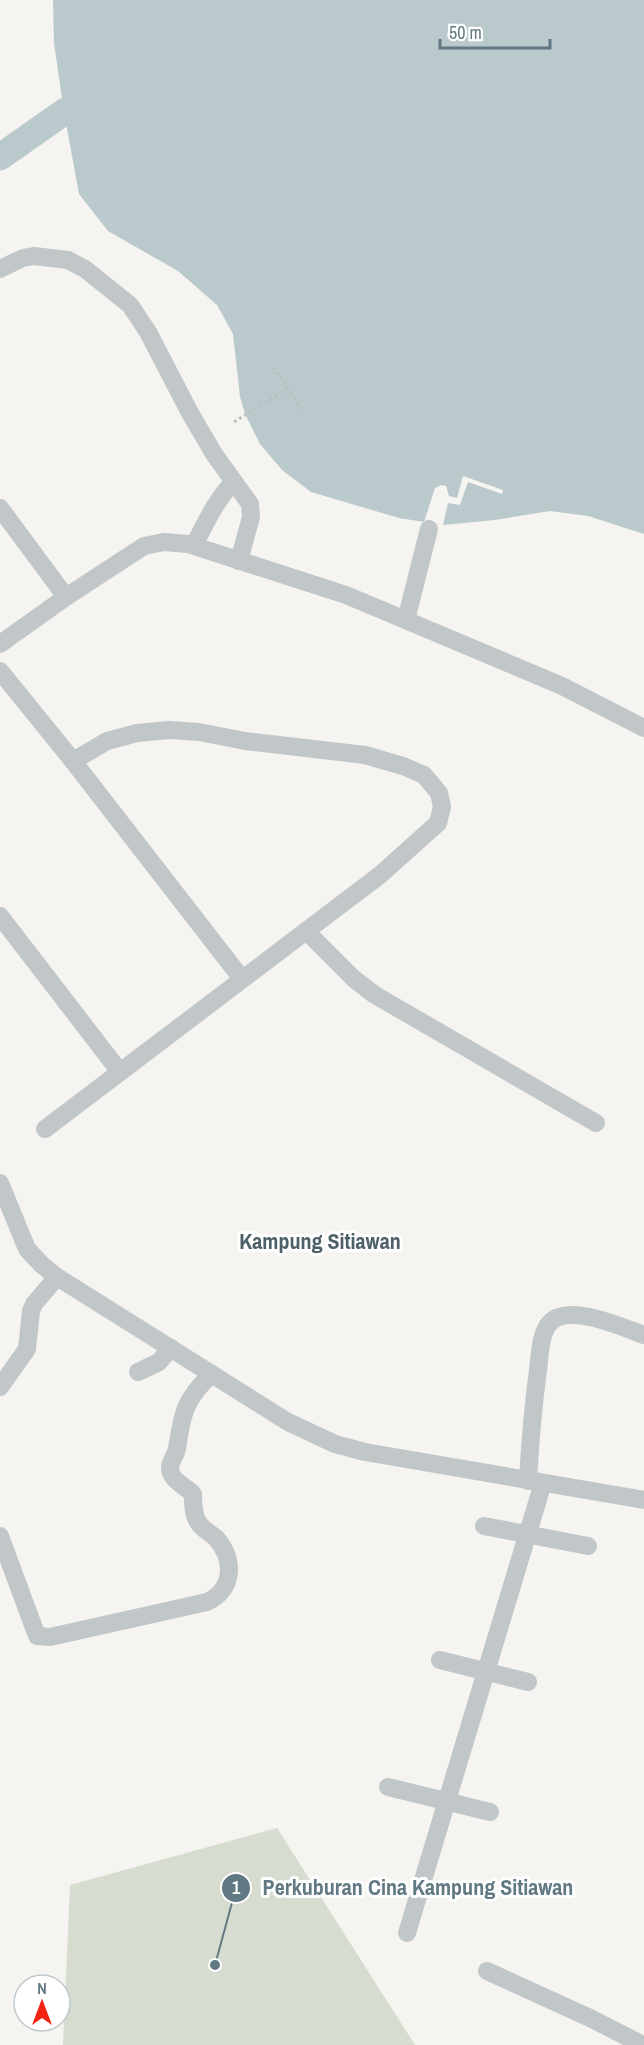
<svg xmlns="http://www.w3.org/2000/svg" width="644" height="2045" font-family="'Archivo Narrow',sans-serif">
<rect width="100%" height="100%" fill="#f5f4f0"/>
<path fill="#d6dcd0" d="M277,1828L415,2045H63L70,1885Z"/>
<path fill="#bac9cc" d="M53,0H644V534L588,516L550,511L495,520L443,525L399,518L311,492L282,470L260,444L245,414L240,397L233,334L217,305L178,271L108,231L79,194L64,112L54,43Z"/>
<path fill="#f5f4f0" d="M463,476L503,490L502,494L468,482L460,505L448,503L443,525L424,522L435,488L441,485L446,486L449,496L457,498Z"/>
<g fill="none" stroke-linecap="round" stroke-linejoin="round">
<path stroke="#bac9cc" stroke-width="27" d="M0,157L64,112L95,97"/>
<g stroke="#bdbfc1" stroke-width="3" stroke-dasharray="3 3" stroke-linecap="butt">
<path d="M274,367L303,411"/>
<path d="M234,422L288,388"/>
</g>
<g stroke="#c1c6c8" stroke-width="18">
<path d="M0,269L23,258L34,256L68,260L85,269L130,305L148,332L190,413L214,454L250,504L251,517L239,561"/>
<path d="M0,508L66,597"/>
<path d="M194,545C207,521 214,503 233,482"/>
<path d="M406,620L429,529"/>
<path d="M0,644L66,597L144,546L164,542L188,544L346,595L562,686L644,728"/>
<path d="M0,671L73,761L242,979"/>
<path d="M0,916L120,1072"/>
<path d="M306,931L354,979L375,995L596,1123"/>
<path d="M45,1129L380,875L438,823L442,807L439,793L424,775L403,766L365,755L245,741L199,732L169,730L137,733L107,741L73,761"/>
<path d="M0,1183L27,1249L42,1265L57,1277L288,1422L335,1444L365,1452L644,1500"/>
<path d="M138,1372L159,1362L171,1348"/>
<path d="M0,1387L27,1349L31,1311L34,1304L57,1277"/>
<path d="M528,1481C530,1443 533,1407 538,1370C540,1355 540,1337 548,1325C551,1321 555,1318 559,1317C581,1309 622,1327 644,1335"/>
<path d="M484,1526L588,1546"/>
<path d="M0,1536L37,1636L50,1637L207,1602C234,1589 235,1560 216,1538C210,1533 202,1529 198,1522C193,1514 193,1504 193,1494C187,1488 175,1482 172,1475C166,1465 175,1458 177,1449C182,1414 185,1398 212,1374"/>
<path d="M440,1660L528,1682"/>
<path d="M388,1787L490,1812"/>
<path d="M407,1933L543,1483"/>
<path d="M487,1971L590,2018L643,2045"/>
</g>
</g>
<g text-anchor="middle" stroke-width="6" stroke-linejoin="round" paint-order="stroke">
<g font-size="22" font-weight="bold" fill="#4f6168" stroke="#fff">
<text x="320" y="1249">Kampung Sitiawan</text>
</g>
</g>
<path fill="none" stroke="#617983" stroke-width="2" d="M215 1965L236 1888"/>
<g fill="#617983" stroke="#fff" stroke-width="2">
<circle cx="215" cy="1965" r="6"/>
<circle cx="236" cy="1888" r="15"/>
</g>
<g font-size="18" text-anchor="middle" font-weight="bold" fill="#fff">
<text x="236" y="1894">1</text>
</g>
<g font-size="22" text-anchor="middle" font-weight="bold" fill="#617983" stroke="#fff" stroke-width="6" stroke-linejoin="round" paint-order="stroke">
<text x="418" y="1895">Perkuburan Cina Kampung Sitiawan</text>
</g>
<g transform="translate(42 2003)"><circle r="28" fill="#ffffff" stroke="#c0c9cd" stroke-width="1.5"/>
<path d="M0-4.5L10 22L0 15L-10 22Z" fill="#f12414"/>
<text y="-9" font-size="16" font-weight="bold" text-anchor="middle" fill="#617983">N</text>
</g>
<path d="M440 39v9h110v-9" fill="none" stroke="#617983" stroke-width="3"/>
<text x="449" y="39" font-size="18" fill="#617983" stroke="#ffffff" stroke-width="4.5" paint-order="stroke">50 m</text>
</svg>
